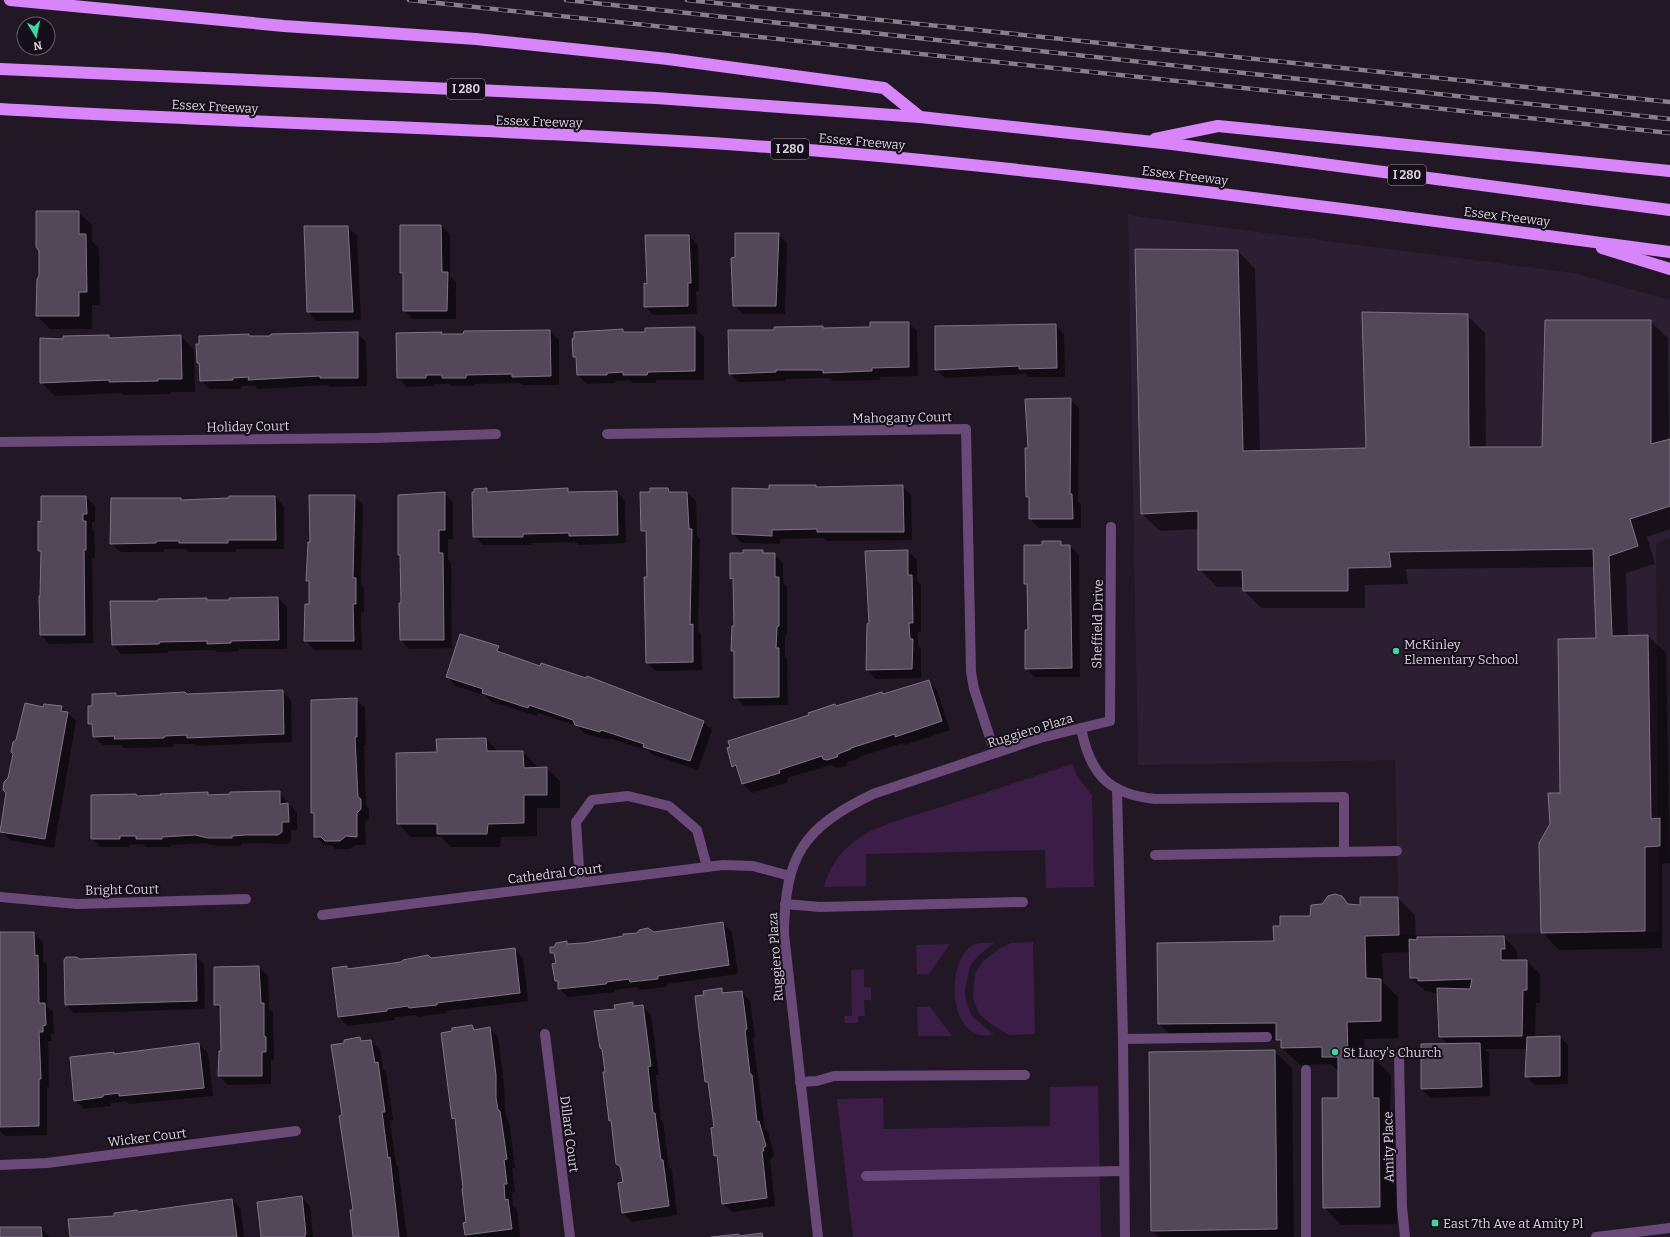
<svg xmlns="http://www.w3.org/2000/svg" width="1670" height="1237" font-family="Bitter,serif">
<rect width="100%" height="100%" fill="#211725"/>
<path fill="#2c1f31" d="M1128,215L1574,273L1670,300V538L1656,543L1659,932L1399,935L1395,760L1138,765Z"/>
<g fill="#3b1d48">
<path d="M1072,764L1077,776L1092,795L1094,887L1046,888L1045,850L866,854V886L824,887C829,867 839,853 856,840C874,826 912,816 935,809C981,794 1026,779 1072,764Z"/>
<path d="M1033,942L1035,1034L1009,1035L991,1024L980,1015L973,999L975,974L983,961L999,949L1011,943Z"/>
<path d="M994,943L978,956L970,966L965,990L966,1001L971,1015L994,1035C990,1035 983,1036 979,1035C946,1026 948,953 976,944C981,942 989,943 994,943Z"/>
<path d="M950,944L929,974H917L916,945Z"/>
<path d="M864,969V987H871V1000H864L865,1016H858V1023H845L844,1016H852L851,970Z"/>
<path d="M917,1007H930L952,1036H918Z"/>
<path d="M1098,1086L1101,1237H853L837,1099L883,1098L884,1129L1050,1126V1087Z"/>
</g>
<g fill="#0007">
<path d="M78,212L92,225V241L99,248L100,305H92V329H50L37,316L40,277V250Z"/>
<path d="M441,226L450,234V276L456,282V319H413L404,311V276L401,273Z"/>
<path d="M348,227L357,236L361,320L317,321L308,312Z"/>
<path d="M778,234L787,243L785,314H743L734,305Z"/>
<path d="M689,236L698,245L699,291L696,292L697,314L653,315L645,306L648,285Z"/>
<path d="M1238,251L1255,269L1260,452L1367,449L1467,315L1485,333L1486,448H1543L1650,321L1668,338L1670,529L1647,537L1655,564L1626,573L1628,636H1648L1666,653L1670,863L1662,864V948L1559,950L1542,932L1551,825L1561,794L1597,639L1595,567L1406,569L1408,584L1365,585V608H1261L1244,591V587H1217L1199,569V529L1160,531L1142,514Z"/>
<path d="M908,323L917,331L918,376L880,377V380L833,381L830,378L785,379V381L738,382L730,373L776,331L823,327L825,329L871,328Z"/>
<path d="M1055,325L1064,334L1065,377H1029L1026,374L945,378L936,369Z"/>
<path d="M695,328L704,337V380H656V383H633L630,380L615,381V383L587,384L578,375L577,359L574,356L623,330L625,333H646Z"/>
<path d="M550,331L559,340V385H522L520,383L474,384L475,386H452L449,384H434V386L407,387L398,378L397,334L441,333L443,335Z"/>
<path d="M357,333L366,342L367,386L330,387L328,385L258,389L255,386H242L241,389H210L201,381L200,365L198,363L200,345L249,335L251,337Z"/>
<path d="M109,336L111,339L181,336L194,350L195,392H171V394L123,395L121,393L55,396L41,382L64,340Z"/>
<path d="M1070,399L1079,408L1078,501L1081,504V528H1039L1030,519V500L1027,497L1029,449Z"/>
<path d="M816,486L818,488L902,486L911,495L912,540L827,541L824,538L780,539V544L742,543L733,534L770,490Z"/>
<path d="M487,489L490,493L567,489L571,493L617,492L625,501L626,543L579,545L576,542L531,543V545H483L474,536Z"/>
<path d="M668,489L672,493H687L696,501L697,536L700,539L698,631L701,634L702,670L656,671L647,663V536L642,531L651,493Z"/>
<path d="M444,493L453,502V539H448V559L451,563L452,648L409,649L401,640L400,604H402L401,557L399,555Z"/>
<path d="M354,496L363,505L361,585L364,588V612L361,613L362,650H314L306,641L311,605L310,583L307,581L312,543Z"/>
<path d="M86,497L95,506V522H92V528L94,531L95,558H92L93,643L49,644L41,635L42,554L39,551L42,524Z"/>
<path d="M275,497L284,506V549H236V552H189L186,549H164V552H120L111,543L180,499L182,501Z"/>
<path d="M1061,542L1065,546H1070L1079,555L1080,677H1035L1026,668L1029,631L1028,586L1025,584L1043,546Z"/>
<path d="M762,551L766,554H774L783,563V583L787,586V635H785V656L787,658L788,705L744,706L735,697V653L732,651L735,627L734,582L731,578L744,554Z"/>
<path d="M908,551L917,560V581L921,585V632H918V646L921,649V678L876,679L867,670L870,624Z"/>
<path d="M278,598L287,607V649H239V651L217,652L214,650L168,651V653L121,654L113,645L159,602L207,599L209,601H230V599Z"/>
<path d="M498,647L506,655L703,722L712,730L698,770L653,755L649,751L609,738V740L585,734L577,726L538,713L537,716L492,702L486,696L456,686L447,677Z"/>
<path d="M928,681L937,690L950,730L905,745L903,743L859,757L860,758L847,762L846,766L837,768L831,765L787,778L788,782L752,793L743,784L739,771L733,766L836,707L882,693L884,695Z"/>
<path d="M282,691L291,700L292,742L197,746L194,744H173V747L124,748L121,745H103L94,737V728L89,724L93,707L116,694L118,697Z"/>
<path d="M356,699L365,708L366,745H364L366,806L369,809V818L365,822L366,845H355L350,849H335L331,845H324L315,836V816L312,813Z"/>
<path d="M61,707L76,721L54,848L10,840L1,831L9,778L17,740L44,708Z"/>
<path d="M486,739L499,752H523L536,765V769L546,768L560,781V808H537V836L501,837L500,847H451L441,837H411L398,823L438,753Z"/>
<path d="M279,792L297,813V830H291V841L287,844L255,843L241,844V846H217L204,843L171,845V847H146L143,844L129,845V847H101L92,839L162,796L207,793L210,796Z"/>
<path d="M1342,896L1350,905L1361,906L1398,898L1415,915L1416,940L1504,937L1517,951L1518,961H1527L1540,974V1003H1536L1535,1038L1560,1037L1568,1045V1084L1535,1085L1526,1076L1527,1049H1485L1489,1053L1490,1096L1430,1098L1422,1089V1045H1449L1440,1036L1438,994L1425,991L1411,978V952L1382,953L1383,982L1398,997V1038L1364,1039L1365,1058H1373L1391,1075L1390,1111L1396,1117L1397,1224L1341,1225L1324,1207L1339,1099V1072L1331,1064L1300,1065L1282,1048V1044L1278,1040L1177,1041L1159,1024L1275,942L1281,927L1311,917L1323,905Z"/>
<path d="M723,923L732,932L738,974L667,984L666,987L639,990L637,987L615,990V992L568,997L559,988V983L556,980V957L551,953L554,948L566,942L569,945Z"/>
<path d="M0,933H34L43,942V961L47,965V1006L53,1012L54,1034H51V1041H48L49,1087H47V1135L5,1136L0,1131Z"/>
<path d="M514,949L523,958L528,1001L446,1011V1013L418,1017L416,1015L395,1017V1020L348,1026L339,1017L333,969L346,967L349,970Z"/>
<path d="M195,955L204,964L205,1009L74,1013L66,1005L79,960Z"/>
<path d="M259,967L268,976L269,1009L273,1012L274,1060H271V1084L228,1085L219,1076L222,1052L221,1011L215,1005V968Z"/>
<path d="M721,989L726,994L742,992L750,1001L755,1038L753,1039L765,1129L768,1131L774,1155L770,1160L775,1206L732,1212L723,1203L718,1159L715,1155V1128L709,1085L706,1082L705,996Z"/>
<path d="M633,1003L636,1007L642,1006L651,1015L659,1075H656L661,1120L663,1122L669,1167L672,1170L677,1215L632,1222L623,1213L624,1183L621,1167L617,1164L612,1123L610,1120L606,1073L616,1010Z"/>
<path d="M472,1027L476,1030L489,1028L498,1037L504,1085L505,1108L506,1118L509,1121L515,1168H512L515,1192L512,1193L513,1206L517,1209L520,1237H468L466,1235L464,1223H467L464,1189L456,1122L453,1119Z"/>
<path d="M360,1039L363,1042L371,1041L380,1050L383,1069L386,1072L393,1120L390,1121L396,1165L398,1167L407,1237H354V1211L343,1116L345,1044Z"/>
<path d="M199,1044L208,1053L213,1096L129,1104L126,1101L111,1103V1106L84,1109L75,1100L113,1053L115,1055Z"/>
<path d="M1274,1051L1292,1068L1294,1237H1159L1152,1230Z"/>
<path d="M301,1197L310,1206L313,1237H262Z"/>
<path d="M232,1200L241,1209L244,1237H71L115,1217Z"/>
<path d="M0,1228H41L50,1237H0Z"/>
</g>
<g fill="#534858" stroke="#7f7385">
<path d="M36,211H79V234H86L87,292H79V316H36L37,279L39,276V251L36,247Z"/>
<path d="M400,225H441L442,272H448L447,311H403V273H400Z"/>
<path d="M304,226H348L353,312H307Z"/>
<path d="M735,233H779L776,306H733L731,258L735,257Z"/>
<path d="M645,235H689L691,283H688V306L644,307V283L647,284Z"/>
<path d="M1135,249L1238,250L1243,451L1366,448L1362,312L1468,314L1469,447H1542L1545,320H1651V444L1670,439V506L1630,519L1638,546L1609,556L1612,636L1648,635L1651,819L1660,818V846L1645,847V931L1541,933L1539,843L1550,824L1548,793H1560L1558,639L1596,638L1593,549L1389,552L1391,567L1348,568V591H1243L1242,570H1198V511L1141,514Z"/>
<path d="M870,322H909V367L872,368V371L823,373V370H776V372L729,374L728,330H774V327L823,326V328L870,327Z"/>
<path d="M1056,324L1057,368L1019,369V366L935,370V326Z"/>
<path d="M695,327V371L648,372L647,375H623V372L607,373V375H577L576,357H573L572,339L574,338V332L623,329V332H645V328Z"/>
<path d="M550,330L551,376L512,377V374L466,375V378H442V375H426V378H397L396,333L442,332L441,334H463L464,331Z"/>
<path d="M358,332V378H320V376L248,380L249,377L233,378V380L200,381L199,363H197L196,344H199V336L249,334V336H270L271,334Z"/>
<path d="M109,335V338L181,335L182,379H158V381L109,382V380L40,383V338L63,339V336Z"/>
<path d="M1071,398L1070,494H1072L1073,519H1029V497H1026L1025,448H1028L1025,399Z"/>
<path d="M769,485H816V487L903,485L904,532H817V529L772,530V536L732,534V488L769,489Z"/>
<path d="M487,488V492L568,488V492L617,491L618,535L569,536V533L523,534V537H473L472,492H474V489Z"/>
<path d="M650,488H668L669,492H687L689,529H692L690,625L693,624V662L646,663L644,577H647L646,531H641L640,492H650Z"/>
<path d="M445,492V530H439V553H443L444,640H400L399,603H401L400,555H398V495Z"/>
<path d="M309,495H355L353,578H356V604H353L354,641H304L305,604H309V581H306L308,542H310Z"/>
<path d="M41,496H86L87,514H83V521H86V550H84L85,635H40L39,596H40L41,551H38V521L41,522Z"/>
<path d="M229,496H275L276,540H228V543H179V541H156V543L110,544L111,498H181V500L229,498Z"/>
<path d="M1042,541H1061V545H1070L1072,668L1025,669V630H1028L1027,584H1024V545H1042Z"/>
<path d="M743,550H763V553H775V577H779V626L777,627L776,648H779V697L734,698V651H731L732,626H734L733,578L730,579V553H743Z"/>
<path d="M908,550V575H912L913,623H909L910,639H913L912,669L866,670L867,624L869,623L865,551Z"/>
<path d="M278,597L279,640L231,641V643L207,644V641L160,642L159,644L112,645L110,601H158V599L207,598V600H229V598Z"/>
<path d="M460,634L499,646L497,651L540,666L541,663L586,678L587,676L704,721L690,761L643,747L644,744L601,730L600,732L575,725L573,720L529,705L528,708L482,693L483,689L446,677Z"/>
<path d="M929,680L942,721L895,737V734L851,748V749L838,754L837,757L827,760L823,759L822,756L779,770L780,773L742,784L736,765L732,767L727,748L730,747L728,741L809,715L808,713L835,704L836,706L882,692L883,694Z"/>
<path d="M283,690L284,734L187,738V735L165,736L164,738L114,739L115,736L93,737L92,724H88V706H92V694L116,693V696L185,692L187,694Z"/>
<path d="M357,698V737H355L358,797L361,799V809L357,813V837L346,836L340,841H325L321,837H314V813H311V700Z"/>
<path d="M25,703L43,707L44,704L62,706L61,711L68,712L45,839L0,832L6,793L3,790L4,782L8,778L13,754L11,752L13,742L16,740Z"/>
<path d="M486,738L487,751H523L524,768L547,767V795H524V823L488,824L487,834H437V824H397L396,753L437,752L436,739Z"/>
<path d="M280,791V804L288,803L289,822H282V832L278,835H246L232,836V838H208L195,835L162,837V839H136V836H120V839H91V795L136,794L137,796L161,795L160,794L208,792V795L230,794V792Z"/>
<path d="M1335,894L1342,896L1348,904L1360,905V897H1398L1399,935L1365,936L1366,978L1381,979V1021L1347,1022L1348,1056L1373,1057V1098H1379L1380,1207L1323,1208L1322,1098H1338V1057H1322V1047L1281,1048V1040H1276V1023L1158,1024L1157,943L1274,941L1273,926H1280V916H1310L1311,905L1322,904L1328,896Z"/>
<path d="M723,922L729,965L658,976V979L630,982L629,979L607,982L606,984L558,989V981H555L552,964L556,963L554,953H550V947H554L556,943L567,941V944L584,943L623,936V934L637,933L639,930L648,928L654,932Z"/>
<path d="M0,932H34L35,956L38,955L39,1003H45L46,1025L43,1026V1032H39L41,1079H39V1126L0,1127Z"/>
<path d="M1504,936L1505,949H1501V960H1527V990H1523L1522,1036L1439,1037L1437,988L1470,989L1472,979L1418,981V978H1410L1409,939L1417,940V937Z"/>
<path d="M515,948L520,993L437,1003V1005L409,1008L408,1006L387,1009V1011L338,1017L332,968L347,966V969L401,962L403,960L428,955L431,958Z"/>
<path d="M196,954L197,1001L65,1005L64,960L66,957H76L80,959Z"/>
<path d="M259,966L261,1003H264V1036L266,1037V1052H262V1076H218L219,1051H221L220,1005H214V967Z"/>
<path d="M722,988V993L742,991L747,1029L745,1030L750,1074L752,1075L757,1122L759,1121L766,1146L763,1148L764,1151H762L767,1198L722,1204L717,1155L714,1156L711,1128L714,1127L708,1082H705L695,996L704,995L703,991Z"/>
<path d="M633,1002V1006L643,1005L651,1066L648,1067L653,1113H655L661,1160H663L669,1206L622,1213L618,1183L623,1182L620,1166L616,1164L611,1120L609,1121L603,1072H605L602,1049L600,1048L594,1011L615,1009L614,1005Z"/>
<path d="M472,1025L474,1030L490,1027L496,1075V1098L498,1110L500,1111L507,1159L504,1160L507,1184H504L505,1200L508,1199L512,1229L465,1235L463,1223L466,1222L462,1189L463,1188L455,1118L452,1119L441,1033L452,1031V1028Z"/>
<path d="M1560,1036V1076L1525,1077L1527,1037Z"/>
<path d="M360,1037L361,1041L371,1040L375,1063L378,1062L385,1112H382L388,1158L390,1157L399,1237H353L350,1210H353L339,1116L342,1115L331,1045L344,1043V1040Z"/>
<path d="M199,1043L204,1088L119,1096V1093L103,1095V1097L74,1101L70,1057L114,1052V1054Z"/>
<path d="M1480,1043L1482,1087L1421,1089V1044Z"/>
<path d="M1275,1050L1277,1229L1151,1231L1149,1052Z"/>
<path d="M302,1196L306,1234H305V1237H261L257,1202Z"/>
<path d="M232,1199L237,1237H70L68,1219L114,1216V1213L137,1210L138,1212Z"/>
<path d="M0,1227H41L42,1237H0Z"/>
<path d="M762,1233L763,1237H711L739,1234V1236Z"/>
</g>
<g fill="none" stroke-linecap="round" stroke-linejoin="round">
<g stroke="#694977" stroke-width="10">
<path d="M607,434L966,429L971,672L974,689L995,753"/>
<path d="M0,442L374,438L496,434"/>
<path d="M1081,728C1090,774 1108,794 1155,799L1344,797V852"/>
<path d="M1117,789L1123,1039"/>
<path d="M1155,855L1397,851"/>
<path d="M580,883L576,822L592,800L628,796L669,806L697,830L707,867"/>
<path d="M0,897L77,904L246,899"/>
<path d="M785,904L820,907L1023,902"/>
<path d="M322,915L723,865L753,866L790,876"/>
<path d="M545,1034L570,1237"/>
<path d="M1399,1056L1402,1207L1405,1237"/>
<path d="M1306,1070V1237"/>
<path d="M800,1082L817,1081L834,1076L1025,1075"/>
<path d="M0,1165L47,1163L296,1131"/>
<path d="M866,1176L1123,1171"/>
<path d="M818,1237L784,934C785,855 803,828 873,794L1040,738L1110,721L1111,527"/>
<path d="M1125,1237L1123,1039L1267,1037"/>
<path d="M1596,1237L1670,1228"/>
</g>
<g stroke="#d885fa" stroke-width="12">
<path d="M10,0L284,26L476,39L668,59L884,88L920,117"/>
<path d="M0,69L656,98L920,117L1172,144L1670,210"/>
<path d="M0,109C261,124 522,129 783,148C956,161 1130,182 1302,204C1425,219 1548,235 1670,252"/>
<path d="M1155,139L1218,126L1670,171"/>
<path d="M1602,248L1670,269"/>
</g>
<defs>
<g id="rail">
<path d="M409,0L1670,133"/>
<path d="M566,0L1670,119"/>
<path d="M687,0L1670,102"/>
</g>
</defs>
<use href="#rail" stroke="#887f8b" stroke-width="4.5"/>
<use href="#rail" stroke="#170e1b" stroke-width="3" stroke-dasharray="9" stroke-linecap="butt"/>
</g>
<g fill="#41d4a1" stroke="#170e1b" stroke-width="1.5">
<circle cx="1396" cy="651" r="4"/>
<circle cx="1335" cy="1052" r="4"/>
<rect x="1431" y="1219" width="8" height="8" rx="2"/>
</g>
<g text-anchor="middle" stroke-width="4" stroke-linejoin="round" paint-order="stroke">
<g fill="#170e1b" stroke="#9e96a1" stroke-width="1">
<rect x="447" y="79" width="38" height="20" rx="3"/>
<rect x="771" y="139" width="38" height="20" rx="3"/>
<rect x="1388" y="165" width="38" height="20" rx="3"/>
</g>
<g font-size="12" font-weight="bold" fill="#d8d1db">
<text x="466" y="93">I 280</text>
<text x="790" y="153">I 280</text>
<text x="1407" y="179">I 280</text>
</g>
<g font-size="13" fill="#d8d1db" stroke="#170e1b">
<text transform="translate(215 106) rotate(3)" y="5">Essex Freeway</text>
<text transform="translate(539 121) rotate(2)" y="5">Essex Freeway</text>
<text transform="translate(862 141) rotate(5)" y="5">Essex Freeway</text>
<text transform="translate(1185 175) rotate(7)" y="5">Essex Freeway</text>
<text transform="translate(1507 216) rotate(7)" y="5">Essex Freeway</text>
<text transform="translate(902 417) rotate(-1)" y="5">Mahogany Court</text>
<text transform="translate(248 426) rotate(-1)" y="5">Holiday Court</text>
<text transform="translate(1097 624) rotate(-89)" y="5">Sheffield Drive</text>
<text transform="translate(1030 730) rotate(-17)" y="5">Ruggiero Plaza</text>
<text transform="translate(555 873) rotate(-7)" y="5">Cathedral Court</text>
<text transform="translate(122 889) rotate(-1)" y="5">Bright Court</text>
<text transform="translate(775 957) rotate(-94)" y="5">Ruggiero Plaza</text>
<text transform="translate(570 1134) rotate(83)" y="5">Dillard Court</text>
<text transform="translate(147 1137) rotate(-7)" y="5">Wicker Court</text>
<text transform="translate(1388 1147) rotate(-91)" y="5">Amity Place</text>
</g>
<g font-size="13" fill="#d8d1db" stroke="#170e1b" text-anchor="start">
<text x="1404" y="649">McKinley<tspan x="1404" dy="15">Elementary School</tspan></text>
<text x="1343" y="1057">St Lucy's Church</text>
<text x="1443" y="1228">East 7th Ave at Amity Pl</text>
</g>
</g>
<g transform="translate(36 36) rotate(170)"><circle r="19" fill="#170e1b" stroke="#645c68"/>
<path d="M0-3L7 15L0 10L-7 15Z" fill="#41d4a1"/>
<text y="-6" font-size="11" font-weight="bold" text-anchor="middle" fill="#d8d1db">N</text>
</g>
</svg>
